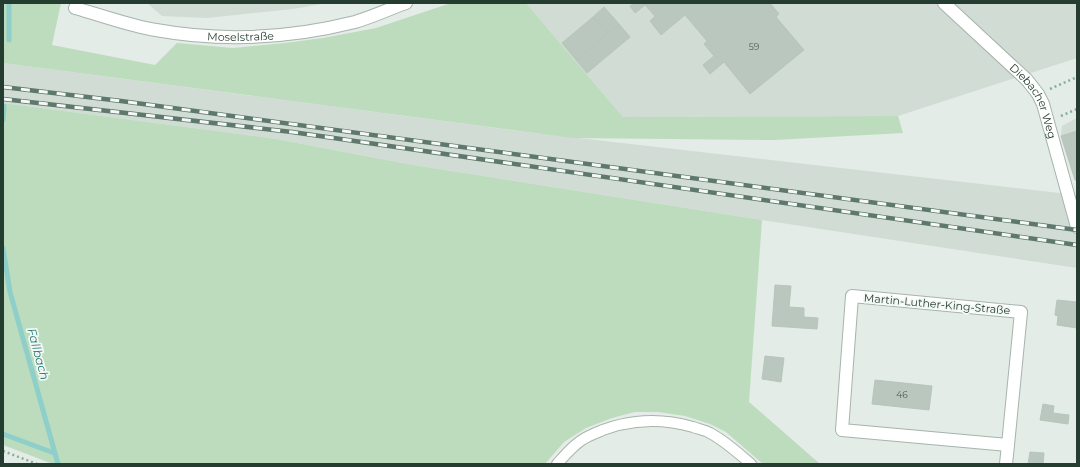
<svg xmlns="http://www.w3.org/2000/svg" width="1080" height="467" font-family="Montserrat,sans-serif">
<rect width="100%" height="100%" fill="#e3ece6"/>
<g fill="#d1dcd5">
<path d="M147,3H327L293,9L207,18L162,16Z"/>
<path d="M526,3H1077V58L898,116L623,117Z"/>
<path d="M3,63L526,132L1077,195V268L762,220L407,164L276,139L3,103Z"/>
<path d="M1077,118V185L1061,136L1062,126Z"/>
</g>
<g fill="#bddcbe">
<path d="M3,3H61L52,45L155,65L177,43L233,48L285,43L323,38L376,28L451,3H526L623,117L898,116L903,133L774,140L573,138L3,63Z"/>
<path d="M3,103L276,139L407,164L762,220L749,402L820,464H763L726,432L710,424L685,416L658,412H635L612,418L586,428L564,442L545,464H53L3,445Z"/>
</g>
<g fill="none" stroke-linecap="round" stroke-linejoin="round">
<g stroke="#8ecfca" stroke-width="5">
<path d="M9,3V40"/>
<path d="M3,120L4,106"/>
<path d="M3,248L10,292L58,464"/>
<path d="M3,434L54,453"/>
</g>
</g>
<g fill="#b9c7be" stroke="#b6c6bb">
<path d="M632,3H770L779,14L776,17L804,50L750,94L724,62L710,74L703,65L714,56L704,44L707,41L685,15L661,35L650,21L655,16L645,5L635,13L630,6L633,4Z"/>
<path d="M604,7L619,24L608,34L593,17Z"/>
<path d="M593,17L608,34L576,60L562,43Z"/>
<path d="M619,24L630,37L587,73L576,60Z"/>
<path d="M1077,131V180H1075L1061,136Z"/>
<path d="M775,285L791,286L789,307L804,308V317L818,318L817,329L772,326Z"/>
<path d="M1057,300L1077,302V328L1057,325L1058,316L1055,315Z"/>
<path d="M765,356L784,358L781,382L762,379Z"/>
<path d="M875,380L932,386L929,410L872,404Z"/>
<path d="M1043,404L1054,406L1053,413L1069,415L1068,424L1040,420Z"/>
<path d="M1030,452L1044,453L1043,464H1028Z"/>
</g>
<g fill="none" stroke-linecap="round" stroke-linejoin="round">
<defs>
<path id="service" d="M557,464C566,454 576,442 589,436C622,420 658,417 693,427C698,429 705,430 710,433C725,441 738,453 751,464"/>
<g id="minor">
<path id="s1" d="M944,3L1027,80L1038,94L1043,104L1077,227"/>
<path id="s2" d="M75,8C101,15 130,26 156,30C222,42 291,38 355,22C372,17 389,9 406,3"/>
<path d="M1006,464L1008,445L1021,312L852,296L842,430L1008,445"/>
</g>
</defs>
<use href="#service" stroke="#a6b4ac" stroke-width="12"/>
<use href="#minor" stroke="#a6b4ac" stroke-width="14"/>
<g stroke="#85af98" stroke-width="2.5" stroke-dasharray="2 3" stroke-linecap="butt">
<path d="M1050,89L1077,77"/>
<path d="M1061,116L1077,109"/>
<path d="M3,451L37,464"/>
</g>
<use href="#service" stroke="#fff" stroke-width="10"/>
<use href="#minor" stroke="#fff" stroke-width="12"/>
<defs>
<g id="rail">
<path d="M3,87L121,101L1077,230"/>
<path d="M3,99L292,132L1077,245"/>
</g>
</defs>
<use href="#rail" stroke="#5e786b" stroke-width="4.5"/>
<use href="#rail" stroke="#f4f9f5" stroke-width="3" stroke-dasharray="9" stroke-linecap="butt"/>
</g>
<g text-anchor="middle" stroke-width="3.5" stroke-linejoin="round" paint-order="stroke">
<g font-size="9" fill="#496054">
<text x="754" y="50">59</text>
<text x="902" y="398">46</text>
</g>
<g font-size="11" fill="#243d30" stroke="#f4f9f5">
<text dy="4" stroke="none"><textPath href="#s2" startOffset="169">Moselstraße</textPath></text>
<text dy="4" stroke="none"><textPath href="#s1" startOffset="135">Diebacher Weg</textPath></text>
<text transform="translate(937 304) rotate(5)" y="4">Martin-Luther-King-Straße</text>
</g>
<g font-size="12" font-style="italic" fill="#207771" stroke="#f4f9f5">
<text transform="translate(38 354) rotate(75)" y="4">Fallbach</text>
</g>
</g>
<rect width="1080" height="467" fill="none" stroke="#243d30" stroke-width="8"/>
</svg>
